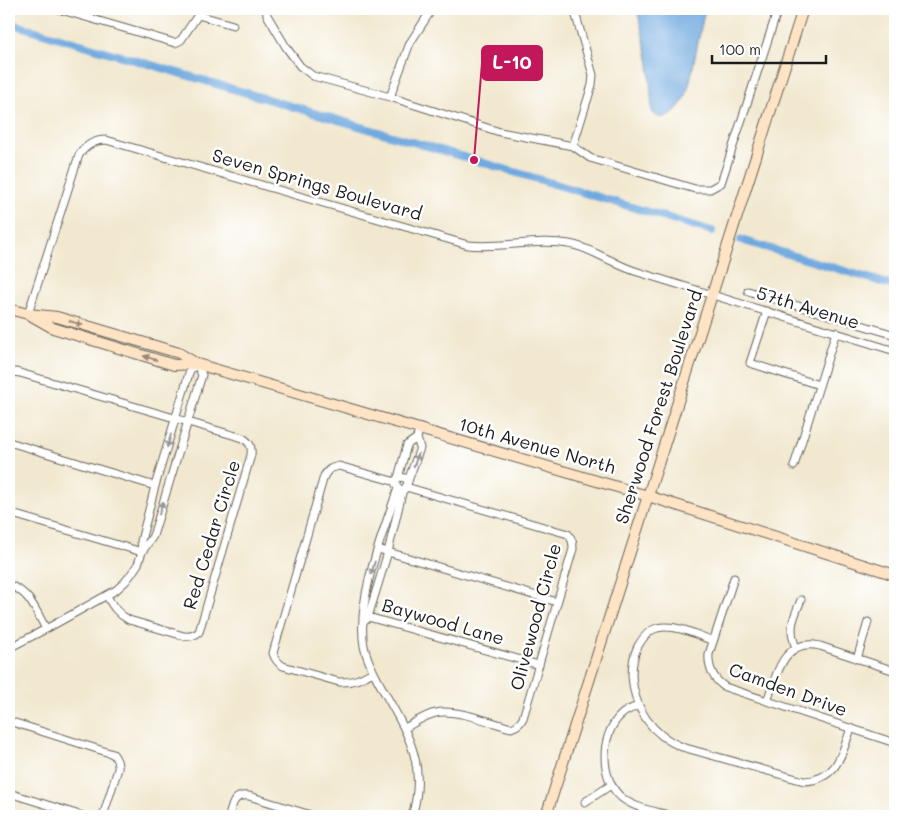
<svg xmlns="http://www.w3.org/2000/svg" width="904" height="825" font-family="Mali,sans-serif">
<rect width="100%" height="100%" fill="#fff"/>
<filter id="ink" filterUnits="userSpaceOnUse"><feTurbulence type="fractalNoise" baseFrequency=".02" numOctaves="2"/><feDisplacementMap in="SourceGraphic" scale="10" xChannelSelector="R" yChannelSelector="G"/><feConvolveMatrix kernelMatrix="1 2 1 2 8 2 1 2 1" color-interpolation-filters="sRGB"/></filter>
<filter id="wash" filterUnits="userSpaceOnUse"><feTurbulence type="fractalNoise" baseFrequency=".0096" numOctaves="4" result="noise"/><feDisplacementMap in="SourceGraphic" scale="20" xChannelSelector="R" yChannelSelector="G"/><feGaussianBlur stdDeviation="1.12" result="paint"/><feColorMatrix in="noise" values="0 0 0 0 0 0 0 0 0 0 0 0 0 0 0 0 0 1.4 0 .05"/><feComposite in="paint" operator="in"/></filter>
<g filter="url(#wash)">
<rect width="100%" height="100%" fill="#f1e8cf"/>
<path fill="#70a9df" stroke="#46627e" d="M637,9H705L690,81L685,99L676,110L667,117H658L652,112L649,63Z"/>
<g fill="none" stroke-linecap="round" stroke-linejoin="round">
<g stroke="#70a9df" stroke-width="8">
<path d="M9,23L474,160L712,231"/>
<path d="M741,240L895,286"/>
</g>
</g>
</g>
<g filter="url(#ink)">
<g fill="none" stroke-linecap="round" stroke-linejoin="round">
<defs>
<g id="street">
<path d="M58,9L175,43L181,40L202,9"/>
<path d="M266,9L267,15L286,47L300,66L313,76L390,97L500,132L573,146L590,158L695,189H710L721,183L778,9"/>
<path d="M198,15L233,25"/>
<path d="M390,97L410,43L432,9"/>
<path d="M573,146L592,85L593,75L574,9"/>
<path d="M748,291L895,335"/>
<path d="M767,311L750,363L819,385"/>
<path d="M28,314L79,155C86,145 94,140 106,140L468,245C501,249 537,238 569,244C584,246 598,255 612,261C621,266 631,270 641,273L895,351"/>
<path d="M9,375L15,372L20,373L243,438C250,443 252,446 251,455L199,632C194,636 190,637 184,636L129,620C118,614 113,607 107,596"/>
<path d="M9,442L155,486"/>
<path d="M794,466L836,332"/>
<path d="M398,478L407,445L417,438L418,434"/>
<path d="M396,485V480L399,477L405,478L408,481"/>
<path d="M398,488C383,533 356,599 364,646C367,661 375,675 382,688C407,733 428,763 412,816"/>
<path d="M405,489L407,485L408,481L420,448L417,438"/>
<path d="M9,513L142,552"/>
<path d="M378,549L557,602"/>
<path d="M734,578L709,654C708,668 713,679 725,687L895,743"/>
<path d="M9,585C30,592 36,611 46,629"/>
<path d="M368,617L539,665"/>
<path d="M366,620L368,617L388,552L403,489"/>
<path d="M713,641C695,634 676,624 657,628C649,630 642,639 638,646C633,656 632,666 632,676C634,709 652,735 682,747L804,781C837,780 842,754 851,728"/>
<path d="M9,648L46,629L116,590L125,582L132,573L138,564L142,552L153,536L202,375L197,364L190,370L155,486L141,541L142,552"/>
<path d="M796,648C788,628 793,619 801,600"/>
<path d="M857,659L868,622"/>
<path d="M373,672C362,678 353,683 339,682L283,666C278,663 275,660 273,653L324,476C328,469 331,468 339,466L396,482"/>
<path d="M767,701C777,675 783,637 820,646L895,671"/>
<path d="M638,706C632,708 626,710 621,715C600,734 599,779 622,798C636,809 655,811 672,816"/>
<path d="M9,721L113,754C117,759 119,763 118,769L103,816"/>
<path d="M405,728C414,723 425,715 436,713C453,708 493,723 511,728C517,726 520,724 523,718L573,549C573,542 572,539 568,534L406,487"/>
<path d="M9,793L83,816"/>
<path d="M585,802L611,785"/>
<path d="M229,816C233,804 233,794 249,796L314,816"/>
<path d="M894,816L895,813"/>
</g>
<g id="secondary">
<path d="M9,309L28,314L57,317L179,353L197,364L648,496L895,575"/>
<path d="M32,316L53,328L174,365L196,364"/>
<path d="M546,816L803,9"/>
</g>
</defs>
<use href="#street" stroke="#67635b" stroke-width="9"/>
<use href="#secondary" stroke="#67635b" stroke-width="12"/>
<use href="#street" stroke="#fff" stroke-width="7"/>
<use href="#secondary" stroke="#fee4c5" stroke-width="10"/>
</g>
<defs><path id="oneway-solid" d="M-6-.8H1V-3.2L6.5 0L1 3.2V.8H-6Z" transform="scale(1.25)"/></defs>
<g fill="#988a79">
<use href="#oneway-solid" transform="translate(76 323) rotate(17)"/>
<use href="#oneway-solid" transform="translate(150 358) rotate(-163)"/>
</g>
<g fill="#999">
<use href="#oneway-solid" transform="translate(169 441) rotate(107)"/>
<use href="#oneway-solid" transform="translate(416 460) rotate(-70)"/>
<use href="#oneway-solid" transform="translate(161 508) rotate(-73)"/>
<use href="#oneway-solid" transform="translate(373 568) rotate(105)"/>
</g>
</g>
<g text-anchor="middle" stroke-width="5" stroke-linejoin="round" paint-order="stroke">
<g font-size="18" fill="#1c1c1c" stroke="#fff">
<text transform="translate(317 185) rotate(16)" y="6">Seven Springs Boulevard</text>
<text transform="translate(808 308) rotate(17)" y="6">57th Avenue</text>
<text transform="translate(659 407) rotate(-72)" y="6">Sherwood Forest Boulevard</text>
<text transform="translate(537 446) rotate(16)" y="6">10th Avenue North</text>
<text transform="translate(212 535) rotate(-73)" y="6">Red Cedar Circle</text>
<text transform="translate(536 617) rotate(-75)" y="6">Olivewood Circle</text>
<text transform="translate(443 622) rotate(16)" y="6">Baywood Lane</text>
<text transform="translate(788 690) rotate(20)" y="6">Camden Drive</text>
</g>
</g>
<path fill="none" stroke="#c2185b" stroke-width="2" d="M474 160L482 63"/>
<circle fill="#c2185b" stroke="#fff" stroke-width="2" cx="474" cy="160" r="5"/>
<rect fill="#c2185b" stroke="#c2185b" stroke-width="2" x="482" y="46" width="60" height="34" rx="5"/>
<g font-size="19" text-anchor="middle" font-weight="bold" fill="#fff">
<text x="512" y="69">L-10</text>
</g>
<rect width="904" height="825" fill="none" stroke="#fff" stroke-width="30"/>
<path d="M712 55v8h114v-8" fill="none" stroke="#1c1c1c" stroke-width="2.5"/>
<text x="719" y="55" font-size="15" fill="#1c1c1c" stroke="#ffffff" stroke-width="4" paint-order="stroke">100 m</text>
</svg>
